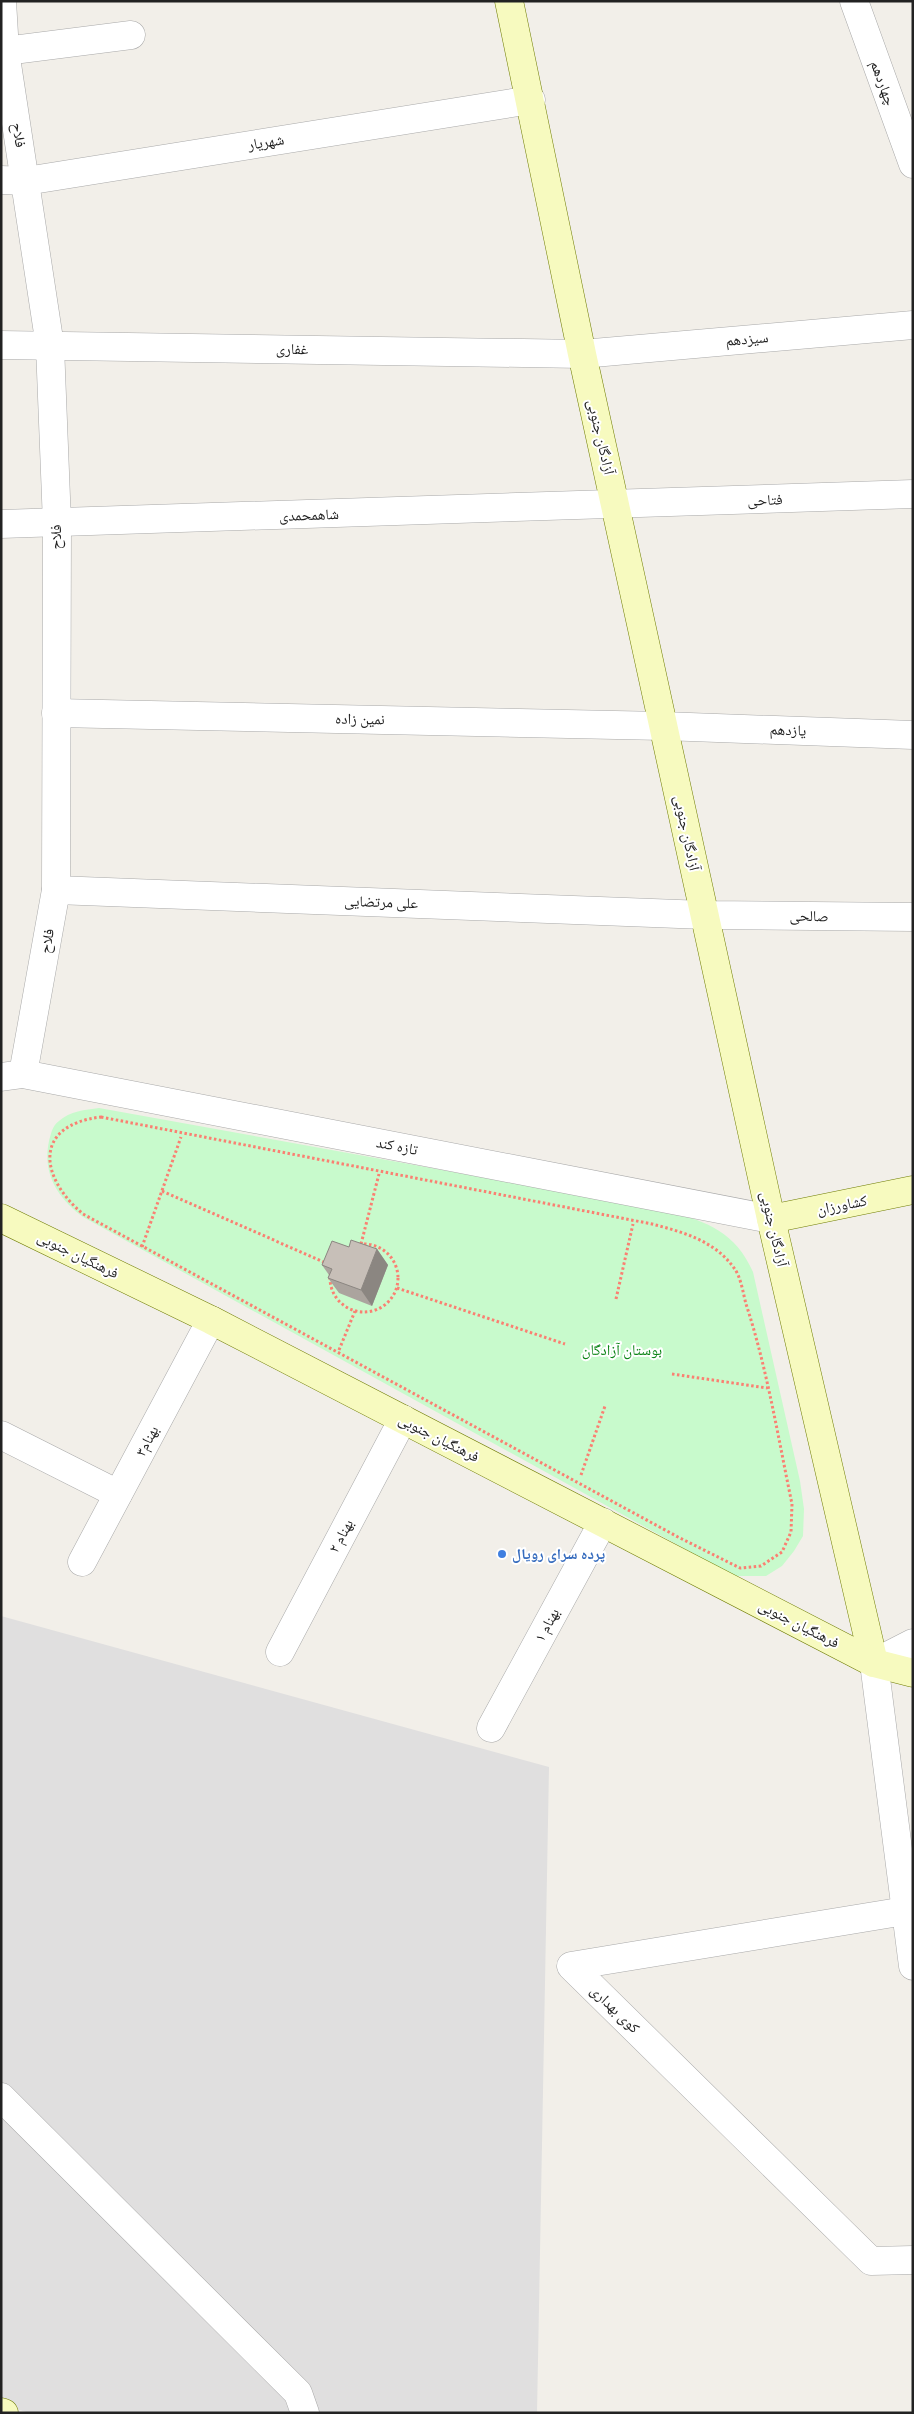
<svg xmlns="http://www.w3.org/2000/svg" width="914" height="2414" font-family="Ubuntu,'Noto Naskh Arabic',sans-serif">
<rect width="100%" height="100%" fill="#f2efe9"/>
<path fill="#e0dfdf" d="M1,1616L549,1767L537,2413H30L1,2405Z"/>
<path fill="#c8facc" d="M99,1108L669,1211C708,1222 736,1233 753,1272L800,1481L804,1509L803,1536L794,1551L782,1566L766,1576H734L83,1217C58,1198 42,1174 49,1141C51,1134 52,1126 59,1121C70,1111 85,1110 99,1108Z"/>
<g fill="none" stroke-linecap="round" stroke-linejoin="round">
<defs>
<g id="street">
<path d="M2,1L5,51L50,346L57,523L56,890L23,1074"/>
<path d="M854,1L913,164"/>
<path d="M5,51L131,35"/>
<path d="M1,180L26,181L531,100"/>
<path d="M1,345L582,354L913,325"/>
<path d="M1,524L913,494"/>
<path d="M56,713L663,726L913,735"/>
<path d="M56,890L705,915L913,917"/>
<path d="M1,1077L23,1074L771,1219"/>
<path d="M1,1435L118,1494"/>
<path d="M82,1562L211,1320"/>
<path d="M913,1643L874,1663L913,1966"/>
<path d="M280,1652L403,1419"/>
<path d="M491,1728L603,1522"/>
<path d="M905,1911L571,1966L871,2261L913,2260"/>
<path d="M1,2097L298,2393L305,2413"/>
</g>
<g id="secondary">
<path d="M509,1L582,354L771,1219L874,1663"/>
<path d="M1,1218L211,1320L874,1663L913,1673"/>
<path d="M771,1219L913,1190"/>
<path d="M1,2412L4,2413"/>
</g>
</defs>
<use href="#street" stroke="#a9a9a9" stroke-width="29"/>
<use href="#secondary" stroke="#707d05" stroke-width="29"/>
<g stroke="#fa8072" stroke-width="3" stroke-dasharray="2.5 2.5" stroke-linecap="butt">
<path d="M101,1117L652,1224C683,1232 715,1241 734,1268C741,1277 743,1293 746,1304C767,1368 778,1437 792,1504L791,1532L782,1552L761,1566L740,1568L678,1537L83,1214C39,1177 33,1125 101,1117Z"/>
<path d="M162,1191L326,1263"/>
<circle cx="364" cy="1278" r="34"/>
<path d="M361,1244L379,1174"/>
<path d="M142,1247L181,1137"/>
<path d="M397,1288L565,1344"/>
<path d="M616,1299L633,1224"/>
<path d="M339,1350L355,1311"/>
<path d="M672,1374L767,1388"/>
<path d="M581,1475L605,1406"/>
</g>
<use href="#street" stroke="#fff" stroke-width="28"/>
<use href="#secondary" stroke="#f7fabf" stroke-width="28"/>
</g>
<path fill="#aba49e" d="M349,1247L377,1249L388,1265L372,1306L339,1293L328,1278L329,1275L322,1265Z"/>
<path fill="#8b8681" d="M377,1249L388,1265L372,1306L361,1290Z"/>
<path fill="#c7bfb8" stroke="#8b8681" d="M351,1240L377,1249L361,1290L328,1278L332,1269L322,1265L332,1241L349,1247Z"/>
<circle fill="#3f7fe0" stroke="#fff" stroke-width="2" cx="502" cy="1554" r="5"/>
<g text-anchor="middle" stroke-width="4" stroke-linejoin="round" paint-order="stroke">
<g font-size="15" fill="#222" stroke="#fff">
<text transform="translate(883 83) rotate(70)" y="5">چهاردهم</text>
<text transform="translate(19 135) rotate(81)" y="5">فلاح</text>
<text transform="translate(266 142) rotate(-9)" y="5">شهریار</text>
<text transform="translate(747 339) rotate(-5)" y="5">سیزدهم</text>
<text transform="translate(292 349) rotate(1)" y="5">غفاری</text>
<text transform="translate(601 437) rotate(77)" y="5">آزادگان جنوبی</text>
<text transform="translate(765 500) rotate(-2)" y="5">فتاحی</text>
<text transform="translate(309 515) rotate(-2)" y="5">شاهمحمدی</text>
<text transform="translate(56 537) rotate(-90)" y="5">فلاح</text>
<text transform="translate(360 719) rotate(1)" y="5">نمین زاده</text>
<text transform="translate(788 730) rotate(2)" y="5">یازدهم</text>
<text transform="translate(687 833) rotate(78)" y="5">آزادگان جنوبی</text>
<text transform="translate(381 902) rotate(2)" y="5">علی مرتضایی</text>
<text transform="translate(809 916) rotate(1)" y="5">صالحی</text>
<text transform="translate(47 941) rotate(-80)" y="5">فلاح</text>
<text transform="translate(397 1146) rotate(11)" y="5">تازه کند</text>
<text transform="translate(842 1205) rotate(-11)" y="5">کشاورزان</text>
<text transform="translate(774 1229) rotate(77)" y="5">آزادگان جنوبی</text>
<text transform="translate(78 1255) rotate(26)" y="5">فرهنگیان جنوبی</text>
<text transform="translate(439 1438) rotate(27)" y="5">فرهنگیان جنوبی</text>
<text transform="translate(147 1441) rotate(-62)" y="5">بهنام۳</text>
<text transform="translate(341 1536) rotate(-62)" y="5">بهنام ۲</text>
<text transform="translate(799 1624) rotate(27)" y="5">فرهنگیان جنوبی</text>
<text transform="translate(547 1625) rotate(-62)" y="5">بهنام ۱</text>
<text transform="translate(615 2009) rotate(44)" y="5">کوی بهداری</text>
</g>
<g font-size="15" fill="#0c8416" stroke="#fff">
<text x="622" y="1355">بوستان آزادگان</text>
</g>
<g font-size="15" font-weight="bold" fill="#366cbe" stroke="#fff" text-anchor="start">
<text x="512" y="1559">پرده سرای رویال</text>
</g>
</g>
<rect width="914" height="2414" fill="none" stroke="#222222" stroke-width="5"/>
</svg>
